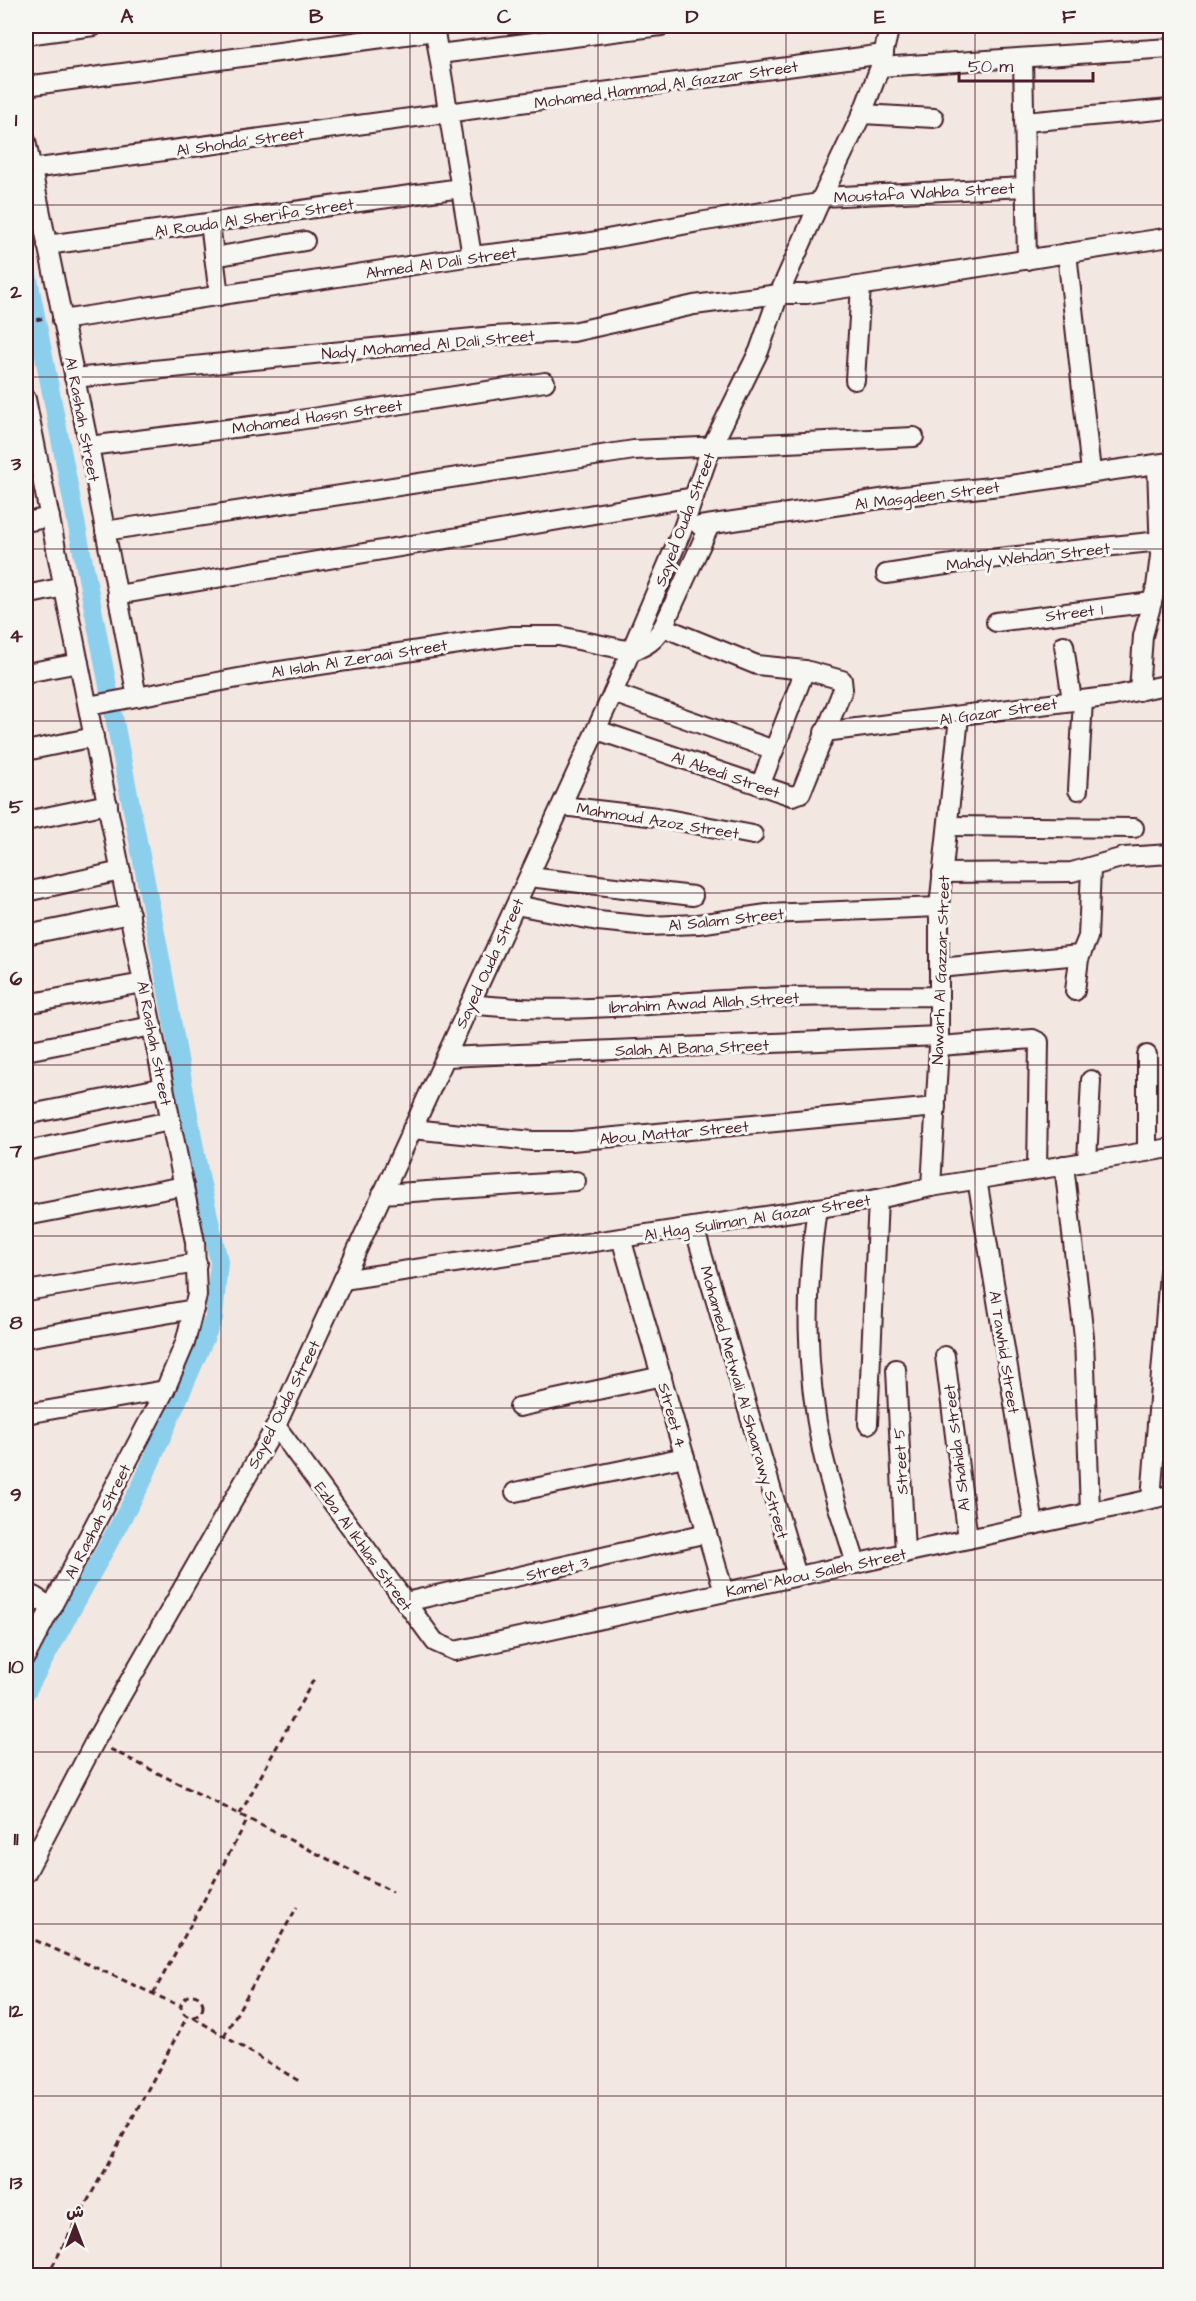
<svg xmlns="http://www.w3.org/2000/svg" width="1196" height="2301" font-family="'Architects Daughter','Playpen Sans Arabic',sans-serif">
<rect width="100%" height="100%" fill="#f2e7e1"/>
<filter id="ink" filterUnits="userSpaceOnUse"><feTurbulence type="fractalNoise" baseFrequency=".0167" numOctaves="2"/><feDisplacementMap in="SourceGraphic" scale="12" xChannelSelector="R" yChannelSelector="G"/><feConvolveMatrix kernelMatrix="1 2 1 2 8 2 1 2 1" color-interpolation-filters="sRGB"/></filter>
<g filter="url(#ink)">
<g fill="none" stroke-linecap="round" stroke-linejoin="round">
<path stroke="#8ccfed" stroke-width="18" d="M26,264L162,964L200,1176L219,1261L214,1318L141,1485L26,1693"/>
<defs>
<g id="minor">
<path d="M434,26L472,256"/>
<path d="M26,35L94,26"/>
<path d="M439,54L661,26"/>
<path d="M1023,59L1027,260"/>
<path d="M880,67L1170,48"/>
<path d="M26,86L435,31"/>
<path d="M862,114L934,118"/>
<path d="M1024,122L1170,109"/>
<path d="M26,141L89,446L137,697"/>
<path d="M31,169L884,54"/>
<path d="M822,197L1025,187"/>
<path d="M210,223L219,296"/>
<path d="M47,245L461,188"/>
<path d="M1067,253L1091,472"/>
<path d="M214,257L305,241"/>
<path d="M62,320L472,256L585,243L699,222L819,203"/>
<path d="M74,378L493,336L573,332L694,305L779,294H807L1170,237"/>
<path d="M855,380L861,286"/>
<path d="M26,399L195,1242L197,1295L185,1343L165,1390L26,1656"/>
<path d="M89,446L299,420L545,382"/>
<path d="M26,522L50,517"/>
<path d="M700,526L894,497L1010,485L1170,462"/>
<path d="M105,531L634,450L914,437"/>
<path d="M886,574L979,560L1170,540"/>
<path d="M26,595L64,587"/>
<path d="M117,595L694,497"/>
<path d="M996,622L1152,602"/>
<path d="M1064,645L1072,701"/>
<path d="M26,673L79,663"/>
<path d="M1139,691L1143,636L1156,587L1160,556L1157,465"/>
<path d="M613,693L774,750"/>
<path d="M88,706L260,674L512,636H559L631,651C646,647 655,640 663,627L710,525"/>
<path d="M597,730L792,796L801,793L843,689L842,680L805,670L757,665L663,627"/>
<path d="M824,732L1114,696L1170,684"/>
<path d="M26,751L94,737"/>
<path d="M760,786L805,670"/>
<path d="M1078,790L1083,700"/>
<path d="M562,806L657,817L753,835"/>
<path d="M26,821L108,804"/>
<path d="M948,826L1134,828"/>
<path d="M942,873L1072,872L1124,857L1170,854"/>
<path d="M529,877L693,896"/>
<path d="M26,892L121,871"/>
<path d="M516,905L598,921L648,926L698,924L767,914L939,907"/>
<path d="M26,935L130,914"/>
<path d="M939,968L1080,955"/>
<path d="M1075,991L1079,959L1088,937L1091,869"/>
<path d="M26,1004L143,983"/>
<path d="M470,1004C559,1015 649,1004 738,999C805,995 872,997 939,996"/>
<path d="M939,1046L1033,1039L1039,1042L1037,1169"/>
<path d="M26,1051L152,1026"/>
<path d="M1147,1055V1151"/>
<path d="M446,1057L939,1036"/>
<path d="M26,1115L164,1087"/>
<path d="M412,1129L532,1141H572L936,1107"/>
<path d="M26,1151L170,1121"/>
<path d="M1087,1161L1091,1080"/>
<path d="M1064,1165L1084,1337L1090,1512"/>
<path d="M977,1179L1034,1525"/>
<path d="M931,1187L939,1046V907L959,717"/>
<path d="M382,1194L576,1181"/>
<path d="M817,1208C805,1292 805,1367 822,1450C830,1488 845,1526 856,1564"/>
<path d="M26,1216L184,1186"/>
<path d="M694,1227L797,1576"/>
<path d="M621,1238L724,1592"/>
<path d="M343,1280L878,1199L931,1187L1170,1148"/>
<path d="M26,1291L197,1263"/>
<path d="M26,1338L194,1309"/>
<path d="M945,1356L968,1539"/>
<path d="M896,1369L905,1553"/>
<path d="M519,1407L662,1376"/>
<path d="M26,1414L165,1390"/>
<path d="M868,1424L878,1199"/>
<path d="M276,1426L435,1642L455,1651L1170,1495"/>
<path d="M515,1492L685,1457"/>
<path d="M1151,1499L1169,1273"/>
<path d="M26,1591L52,1608"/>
<path d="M406,1602L707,1533"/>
<path d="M26,1873L95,1741L276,1426L613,693L683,528L711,448L759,351L779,294L822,197L862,114L880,67L890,26"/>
</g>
</defs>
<use href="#minor" stroke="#4a1f2b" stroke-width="22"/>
<g stroke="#4a1f2b" stroke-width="3" stroke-dasharray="6 4.5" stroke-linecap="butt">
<path d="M26,322L45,318"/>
<path d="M110,1749L393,1892"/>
<path d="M240,1814L314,1679"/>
<path d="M26,1936L180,2006"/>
<path d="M153,1994L248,1819"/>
<circle cx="192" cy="2006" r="11"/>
<path d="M194,2018L299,2081"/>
<path d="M224,2036L297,1907"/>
<path d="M47,2276L187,2017"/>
</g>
<use href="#minor" stroke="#f6f6f2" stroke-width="18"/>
</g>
</g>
<path fill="none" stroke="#4a1f2b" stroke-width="1.5" stroke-opacity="0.55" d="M221,26V2276M410,26V2276M598,26V2276M786,26V2276M975,26V2276M26,205H1170M26,377H1170M26,549H1170M26,721H1170M26,893H1170M26,1065H1170M26,1236H1170M26,1408H1170M26,1580H1170M26,1752H1170M26,1924H1170M26,2096H1170"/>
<g text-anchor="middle" stroke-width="6" stroke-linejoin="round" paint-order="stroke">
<g font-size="16" fill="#4a1f2b" stroke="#f6f6f2">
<text transform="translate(666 84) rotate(-8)" y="6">Mohamed Hammad Al Gazzar Street</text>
<text transform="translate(240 141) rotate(-8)" y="6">Al Shohda' Street</text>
<text transform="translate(924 192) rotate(-3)" y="6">Moustafa Wahba Street</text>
<text transform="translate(254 217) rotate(-8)" y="6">Al Rouda Al Sherifa Street</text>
<text transform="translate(441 262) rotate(-8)" y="6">Ahmed Al Dali Street</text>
<text transform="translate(428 344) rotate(-5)" y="6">Nady Mohamed Al Dali Street</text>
<text transform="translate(317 416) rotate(-8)" y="6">Mohamed Hassn Street</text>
<text transform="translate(83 419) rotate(79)" y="6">Al Rashah Street</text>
<text transform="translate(927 495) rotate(-7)" y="6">Al Masgdeen Street</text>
<text transform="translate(684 519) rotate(-69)" y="6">Sayed Ouda Street</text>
<text transform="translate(1028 556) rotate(-6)" y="6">Mahdy Wehdan Street</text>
<text transform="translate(1074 612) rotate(-7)" y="6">Street 1</text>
<text transform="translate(359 658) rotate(-9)" y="6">Al Islah Al Zeraai Street</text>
<text transform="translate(998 711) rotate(-8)" y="6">Al Gazar Street</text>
<text transform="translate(726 774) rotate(19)" y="6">Al Abedi Street</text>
<text transform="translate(658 820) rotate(9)" y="6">Mahmoud Azoz Street</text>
<text transform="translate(726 919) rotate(-6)" y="6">Al Salam Street</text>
<text transform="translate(489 963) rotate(-65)" y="6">Sayed Ouda Street</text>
<text transform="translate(940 970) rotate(-88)" y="6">Nawarh Al Gazzar Street</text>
<text transform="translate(704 1002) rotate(-3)" y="6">Ibrahim Awad Allah Street</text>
<text transform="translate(155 1043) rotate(79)" y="6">Al Rashah Street</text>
<text transform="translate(692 1047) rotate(-2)" y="6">Salah Al Bana Street</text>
<text transform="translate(674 1132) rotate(-5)" y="6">Abou Mattar Street</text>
<text transform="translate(757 1217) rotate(-9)" y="6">Al Hag Suliman Al Gazar Street</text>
<text transform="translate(1005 1352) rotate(81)" y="6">Al Tawhid Street</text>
<text transform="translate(745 1402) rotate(74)" y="6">Mohamed Metwali Al Shaarawy Street</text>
<text transform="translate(283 1404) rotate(-63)" y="6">Sayed Ouda Street</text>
<text transform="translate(673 1415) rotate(74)" y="6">Street 4</text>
<text transform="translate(956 1448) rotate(-97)" y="6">Al Shahida Street</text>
<text transform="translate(900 1461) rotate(-93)" y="6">Street 5</text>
<text transform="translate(97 1521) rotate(-63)" y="6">Al Rashah Street</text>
<text transform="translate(364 1546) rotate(54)" y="6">Ezba Al Ikhlas Street</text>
<text transform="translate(557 1568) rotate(-13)" y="6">Street 3</text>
<text transform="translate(816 1572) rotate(-12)" y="6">Kamel Abou Saleh Street</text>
</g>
</g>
<rect width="1196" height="2301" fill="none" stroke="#f6f6f2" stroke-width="66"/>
<g transform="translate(75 2226)" stroke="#f6f6f2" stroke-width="4.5" paint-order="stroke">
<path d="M0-4.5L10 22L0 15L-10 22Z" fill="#4a1f2b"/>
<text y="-9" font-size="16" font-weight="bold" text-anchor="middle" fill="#4a1f2b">ش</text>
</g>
<path d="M959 72v9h134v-9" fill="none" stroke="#4a1f2b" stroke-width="3"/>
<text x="968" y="72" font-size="18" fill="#4a1f2b" stroke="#f6f6f2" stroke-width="4.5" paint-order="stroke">50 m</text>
<rect x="33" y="33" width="1130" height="2235" fill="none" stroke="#4a1f2b" stroke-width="2"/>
<g font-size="20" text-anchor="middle" font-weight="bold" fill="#4a1f2b">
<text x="127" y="23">A</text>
<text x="316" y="23">B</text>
<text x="504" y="23">C</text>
<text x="692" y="23">D</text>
<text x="880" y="23">E</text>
<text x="1069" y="23">F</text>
<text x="16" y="126">1</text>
<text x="16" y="298">2</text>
<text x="16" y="470">3</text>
<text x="16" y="642">4</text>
<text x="16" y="813">5</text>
<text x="16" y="985">6</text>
<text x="16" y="1157">7</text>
<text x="16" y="1329">8</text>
<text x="16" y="1501">9</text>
<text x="16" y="1673">10</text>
<text x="16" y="1845">11</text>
<text x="16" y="2017">12</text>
<text x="16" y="2189">13</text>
</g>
</svg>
